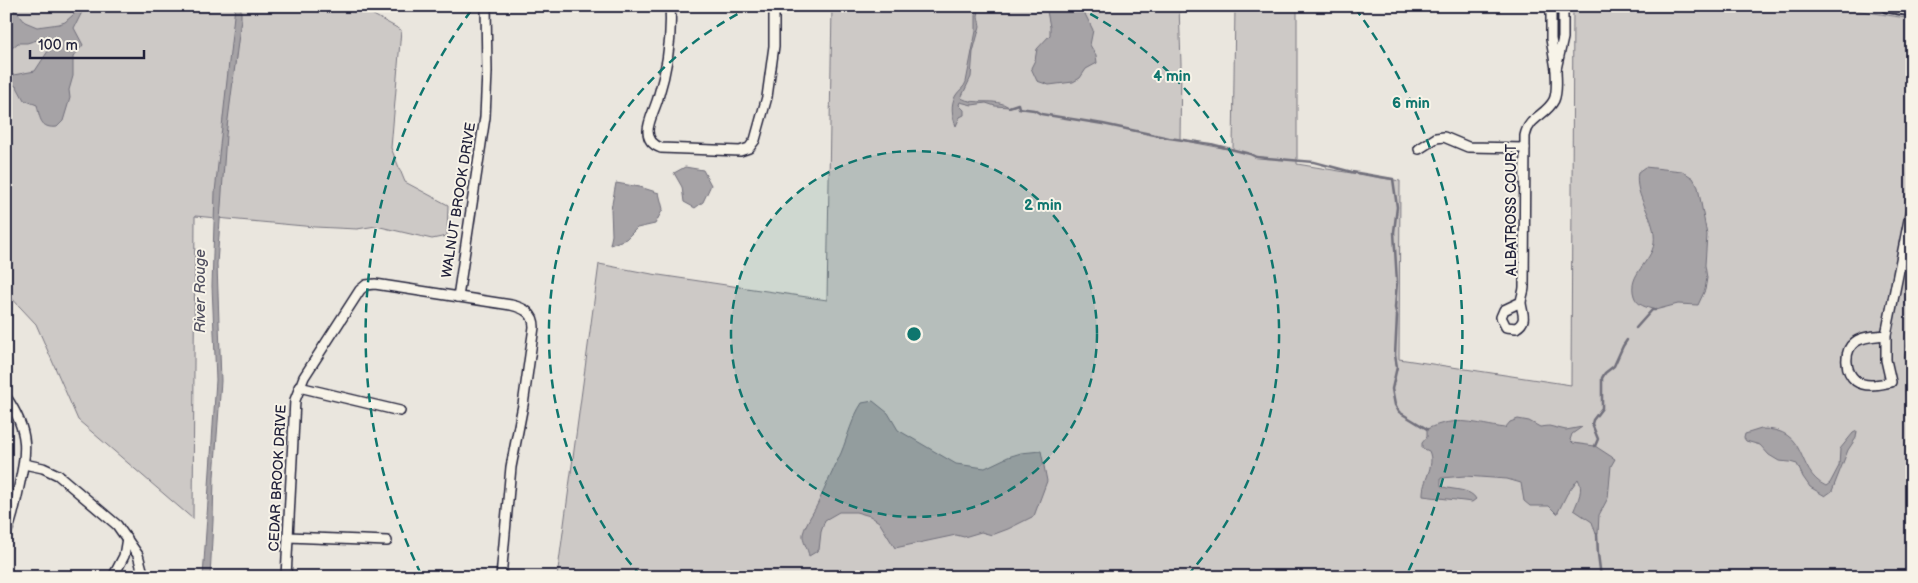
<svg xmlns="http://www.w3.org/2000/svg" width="1918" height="583" font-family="'Balsamiq Sans',sans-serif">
<rect width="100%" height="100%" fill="#eae6de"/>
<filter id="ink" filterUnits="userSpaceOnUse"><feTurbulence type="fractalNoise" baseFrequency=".02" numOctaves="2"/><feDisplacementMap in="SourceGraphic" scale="10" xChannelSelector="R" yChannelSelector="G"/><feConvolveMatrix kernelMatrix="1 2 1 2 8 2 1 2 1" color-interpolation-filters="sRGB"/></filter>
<g filter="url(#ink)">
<g fill="#cdc9c6" stroke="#787680">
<path d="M6,6H357L401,30L391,148L405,182L448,205L447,236L432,239L376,226L357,229L315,227L195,216L193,519L78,420L36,324L6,292Z"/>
<path d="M832,6H1179L1181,64L1180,140L1233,150L1235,6H1297V164L1400,181L1399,359L1571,385L1573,6H1830L1912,19V318L1904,359L1912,360V577H557L599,264L652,274L827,300Z"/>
</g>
<g fill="#a6a3a6" stroke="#716f7b">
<path d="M6,6L17,12L25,22L37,27L59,24L65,22L82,7L97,6L83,10L74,28L83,45L73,57V76L69,90L70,98L63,121L57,127C40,129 40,118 37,105L24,100L17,87L6,80V77L8,76L35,71L48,51L44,38L27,43H18L6,53Z"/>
<path d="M235,6H241V19L226,135L217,264L221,381L214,477L213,521L210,577H203L216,380L212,286L215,192Z"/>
<path d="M976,6H980L978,16L980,26L973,52L971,77L961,98C975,106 995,97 1009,107L995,106L986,103L972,105L960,102L959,105L964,110V115L960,117L956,126C952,116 950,104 956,95C959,90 964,88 966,82L976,31Z"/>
<path d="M1046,6H1081L1093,30L1090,45L1096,55L1097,63L1086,69L1080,78L1073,82L1049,85L1037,81L1031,68L1035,60L1037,49L1050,35V27Z"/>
<path d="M685,167L703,170L711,185L703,202L695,208L684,202L682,187L674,173Z"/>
<path d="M1645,167L1682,171L1693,178L1698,187L1707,235L1705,265L1707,278L1705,290L1698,305L1678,304L1655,310C1647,307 1637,306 1634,296C1627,274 1652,262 1654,243C1657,218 1633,197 1638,172Z"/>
<path d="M616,183L640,187L659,193L663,209L655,224L637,228L626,239L610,245L612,235L611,209Z"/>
<path d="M873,401L888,413L898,430L956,464L985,468L1008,457L1021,453L1041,451L1047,481L1034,516L1008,529L992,535L981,532L964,537L956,535L895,548L879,522L870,516L856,512H839L825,520L821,532L819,550L809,556C808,549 802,541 803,534C806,522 813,514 818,503C826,486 833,470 841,453C848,436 852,418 862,403Z"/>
<path d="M1518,419L1529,421L1540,427L1549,426L1566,430L1582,427L1572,434L1570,440L1573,443L1595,446L1615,459L1611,466L1608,498L1599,515L1598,534H1596L1592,522L1574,510C1578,500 1584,489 1578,479L1567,494L1557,514L1549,506H1530L1524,501L1521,483L1507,479L1465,476L1441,478V486L1443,487C1454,490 1471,489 1476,499L1472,502L1423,496C1422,480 1436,467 1429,451L1422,448V443L1427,437V429C1457,415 1475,424 1505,428L1510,422Z"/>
<path d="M1761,429C1810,428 1794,471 1826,486L1830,483L1839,466L1840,449L1853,433L1857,431L1856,438L1848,450L1832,491L1825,496L1810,487L1803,477L1797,464L1790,462L1779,461L1769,455L1760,445L1746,441L1744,438L1745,434Z"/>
</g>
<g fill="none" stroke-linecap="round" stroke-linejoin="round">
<g stroke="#716f7b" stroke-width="2.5">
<path d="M1009,107L1018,104L1019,108L1034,110L1041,114L1103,124L1169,138L1211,144L1250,154L1256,157L1314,162L1352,172L1393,179L1397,207L1394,232L1397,282L1395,308L1397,316L1395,355L1397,367L1392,389L1395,405L1399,412L1427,429"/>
<path d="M1636,328L1652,310H1655"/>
<path d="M1595,446L1598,439L1592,424L1593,420L1602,408V378L1605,373L1614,366L1623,346L1627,340"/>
<path d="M1597,534L1598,554L1601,577"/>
</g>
<defs>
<g id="minor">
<path d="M670,6C672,37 667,69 658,98C655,109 648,121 648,131C648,140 653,145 661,148L740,151L749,148L755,140L767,97L774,46V6"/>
<path d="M1551,6V39L1556,69L1563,38V6"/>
<path d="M1419,149L1436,138L1444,137L1468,147L1525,148"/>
<path d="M458,297L485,117L487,72L486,6"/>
<path d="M1521,302L1504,310L1501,317L1506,327L1516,328C1528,321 1522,313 1521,303C1521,298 1524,292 1524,287L1525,136C1529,116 1546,116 1554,100C1558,91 1556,78 1556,69"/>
<path d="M1886,335C1876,336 1863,336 1855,342C1843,351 1845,372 1856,381C1866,388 1880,384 1891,382L1886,360V335L1912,205"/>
<path d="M299,387L400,411"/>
<path d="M6,397C32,435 26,453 17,496C14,508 12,522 6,533"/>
<path d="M24,464L43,468L58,475L117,525L138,555L144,577"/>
<path d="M288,537L387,541"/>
<path d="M113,577L124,556L127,538"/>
<path d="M286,577L295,400L304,377L360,290L366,285L375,284L511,305C524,308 534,313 534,327L523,405L511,467L501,577"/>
</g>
<path id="major" d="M1887,6L1912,10"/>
</defs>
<use href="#minor" stroke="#22223b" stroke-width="12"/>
<use href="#major" stroke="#22223b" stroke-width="15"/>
<use href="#minor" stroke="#f7f3e8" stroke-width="9"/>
<use href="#major" stroke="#f7f3e8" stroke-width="11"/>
</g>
</g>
<circle cx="914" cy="334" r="183" fill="#0f766e" fill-opacity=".12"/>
<g fill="none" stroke="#0f766e" stroke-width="2.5" stroke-dasharray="9 6">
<circle cx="914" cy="334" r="183"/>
<path d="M641 576A365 365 0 0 1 751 7M1077 7A365 365 0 0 1 1187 576"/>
<path d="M421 574A548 548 0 0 1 473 8M1355 8A548 548 0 0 1 1407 574"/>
</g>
<g text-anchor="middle" stroke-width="4" stroke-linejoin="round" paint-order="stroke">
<g font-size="14" fill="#22223b" stroke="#f7f3e8">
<text transform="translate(458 200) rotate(-81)" y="5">WALNUT BROOK DRIVE</text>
<text transform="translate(1511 210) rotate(-90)" y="5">ALBATROSS COURT</text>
<text transform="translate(277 478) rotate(-87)" y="5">CEDAR BROOK DRIVE</text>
</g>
<g font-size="15" font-style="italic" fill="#504f60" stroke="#f7f3e8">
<text transform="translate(200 291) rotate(-90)" y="5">River Rouge</text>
</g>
</g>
<circle cx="914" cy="334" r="8" fill="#0f766e" stroke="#f7f3e8" stroke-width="2.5"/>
<g font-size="15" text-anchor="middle" font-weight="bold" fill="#0f766e" stroke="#f7f3e8" stroke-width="4" stroke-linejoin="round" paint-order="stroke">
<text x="1172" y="81">4 min</text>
<text x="1411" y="108">6 min</text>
<text x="1043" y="210">2 min</text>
</g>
<rect width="1918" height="583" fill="none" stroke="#f7f3e8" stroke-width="25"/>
<rect x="12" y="12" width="1893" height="558" fill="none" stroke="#22223b" stroke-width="2" filter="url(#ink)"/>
<path d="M30 50v8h114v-8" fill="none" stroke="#22223b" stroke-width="2.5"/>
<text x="38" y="50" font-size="15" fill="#22223b" stroke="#f7f3e8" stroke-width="4" paint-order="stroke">100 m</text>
</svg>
